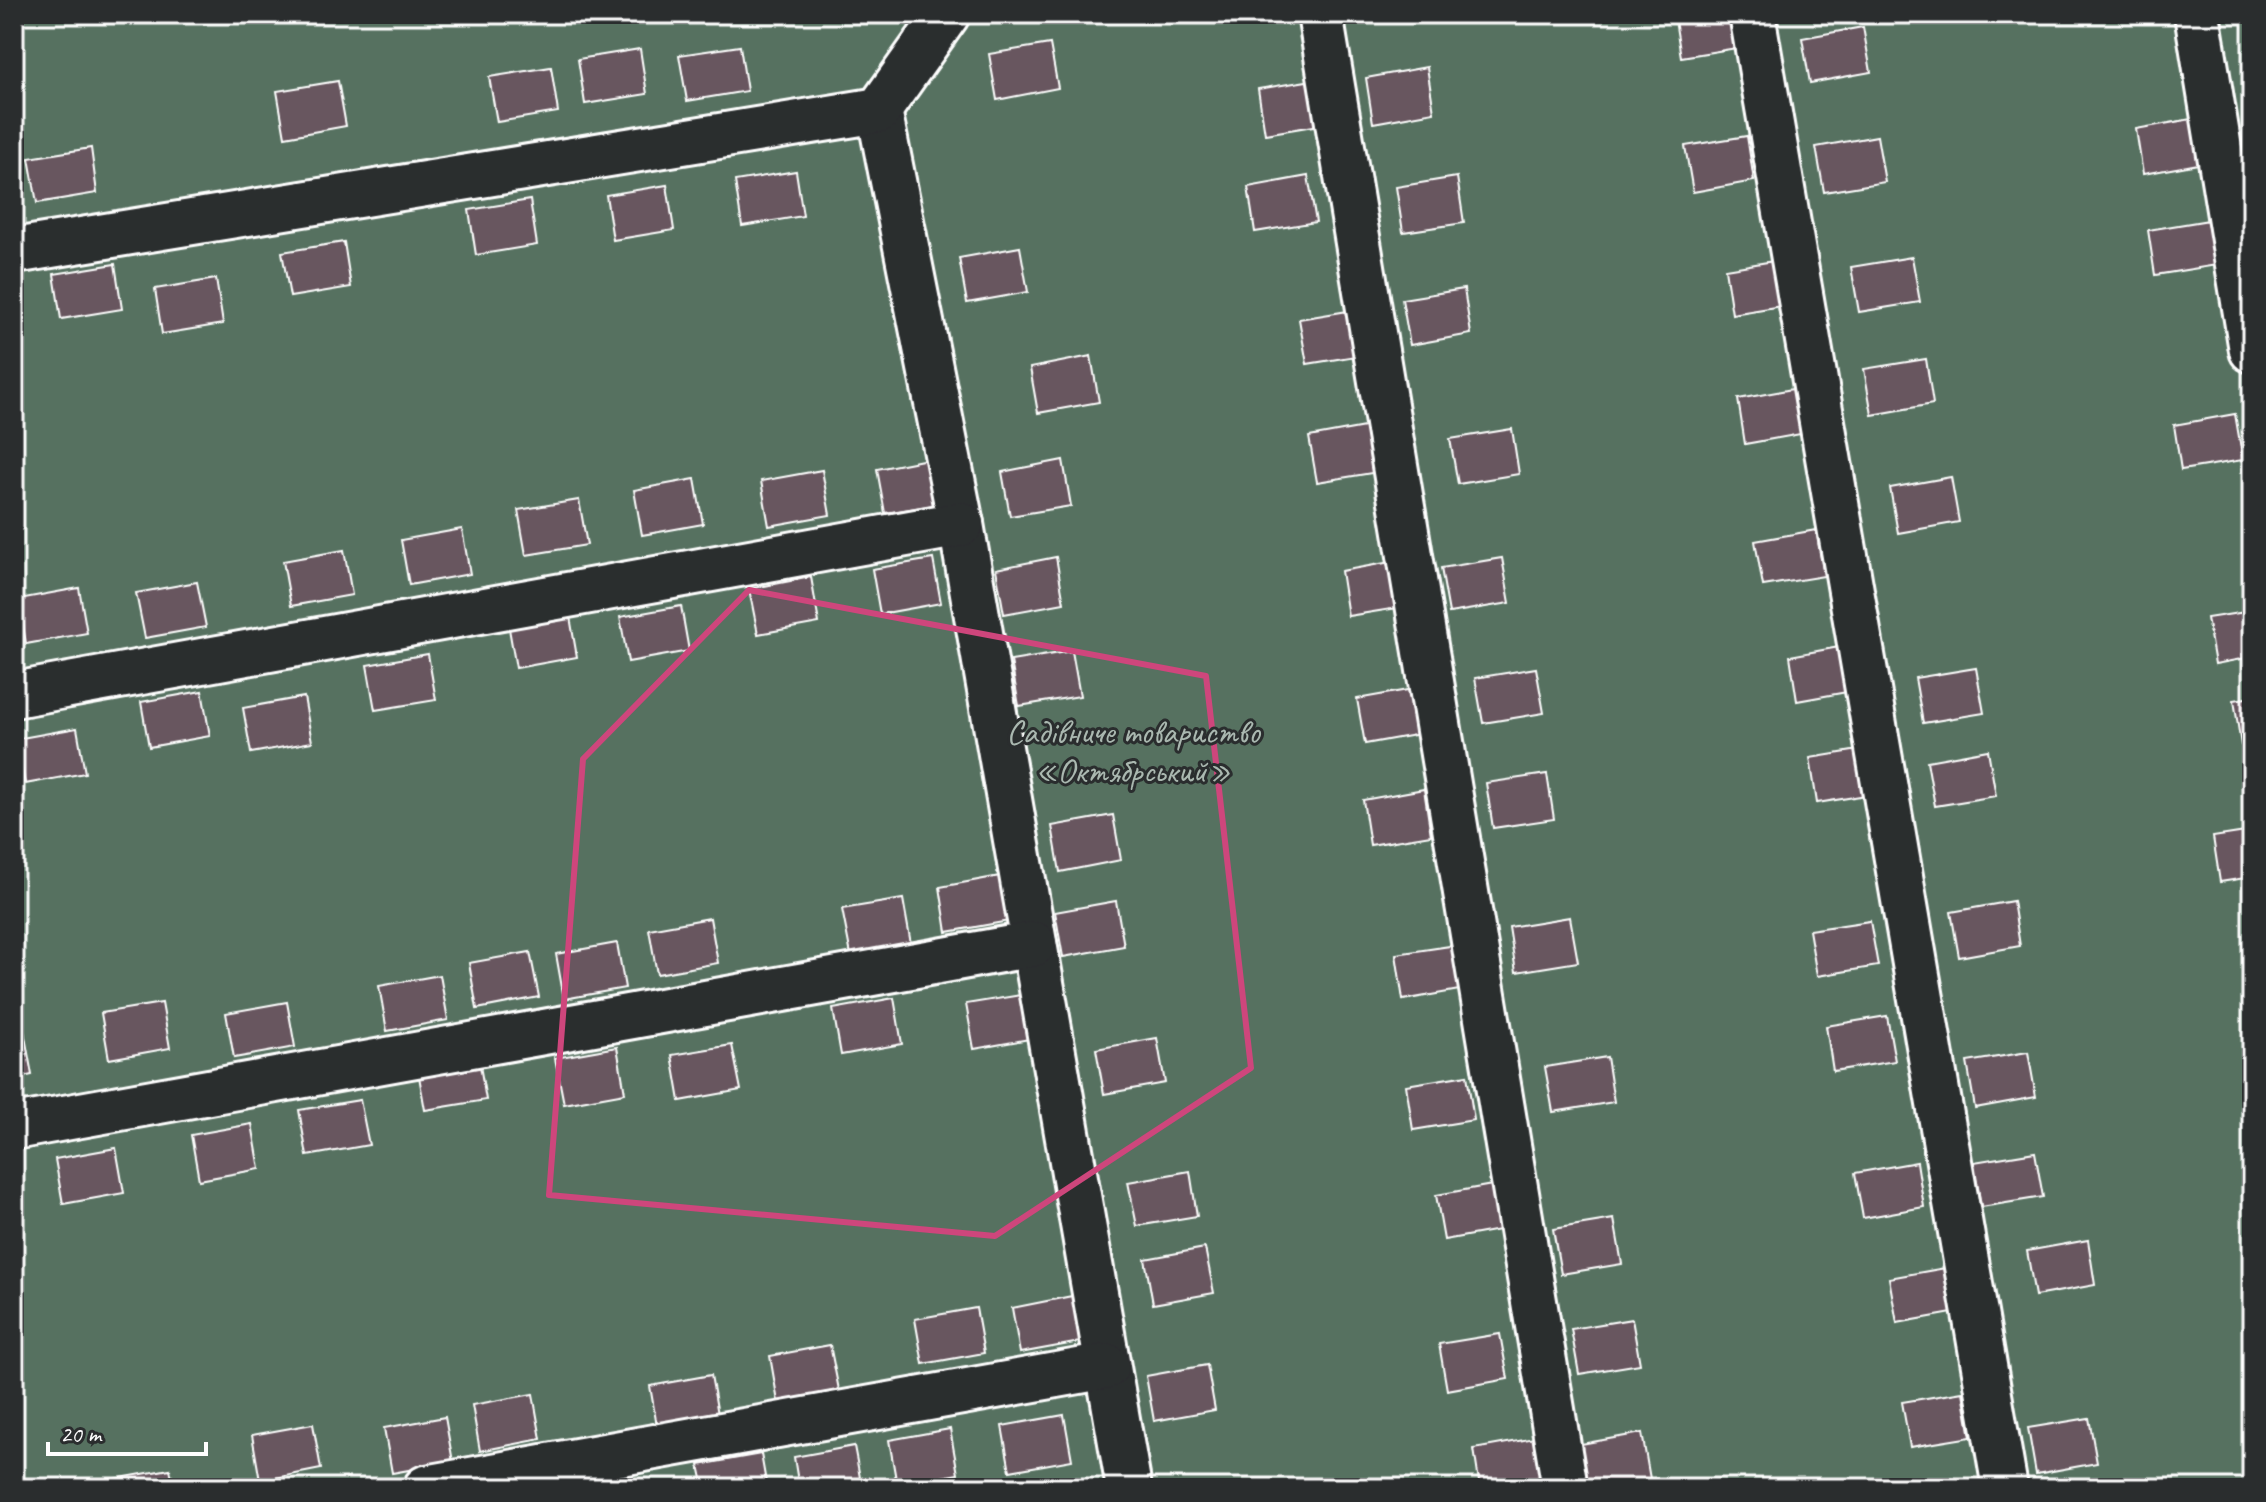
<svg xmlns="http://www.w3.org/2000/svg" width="2266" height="1502" font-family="Caveat,sans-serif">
<rect width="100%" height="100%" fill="#2a2d2e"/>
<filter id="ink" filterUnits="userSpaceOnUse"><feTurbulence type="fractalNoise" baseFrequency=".0125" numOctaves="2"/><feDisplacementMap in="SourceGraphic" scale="16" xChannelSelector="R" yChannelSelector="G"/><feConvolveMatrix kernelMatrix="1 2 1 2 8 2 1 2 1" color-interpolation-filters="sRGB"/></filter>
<g filter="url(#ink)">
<rect fill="#567160" stroke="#aab8b0" stroke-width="2" x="14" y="14" width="2238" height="1474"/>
<g fill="#68575f" stroke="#fff" stroke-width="2">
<path d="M1674,14H1737L1743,47L1681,57Z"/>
<path d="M1863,27L1871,72L1810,83L1802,38Z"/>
<path d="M1050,44L1058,88L997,100L989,54Z"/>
<path d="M740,46L747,91L687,101L679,55Z"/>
<path d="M640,49L647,94L585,104L578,59Z"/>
<path d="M551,67L558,112L497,122L489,77Z"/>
<path d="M1427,67L1434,112L1373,123L1366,78Z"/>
<path d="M1319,79L1326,124L1265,134L1258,89Z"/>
<path d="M338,81L346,126L285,137L277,91Z"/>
<path d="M2197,118L2204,163L2143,174L2136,129Z"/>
<path d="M1747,136L1754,181L1693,192L1685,146Z"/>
<path d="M1877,136L1885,182L1824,192L1816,147Z"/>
<path d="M91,148L97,193L37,203L29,158Z"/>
<path d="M796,171L803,216L742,226L735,181Z"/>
<path d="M1308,176L1316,222L1255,232L1248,187Z"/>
<path d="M1457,177L1464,223L1403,232L1396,187Z"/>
<path d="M667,185L674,230L613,240L606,195Z"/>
<path d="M530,200L537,245L476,255L469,210Z"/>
<path d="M2209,220L2217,265L2155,275L2148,230Z"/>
<path d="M344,242L351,287L290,297L282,252Z"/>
<path d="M1020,247L1028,292L967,303L959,258Z"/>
<path d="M1912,257L1920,302L1859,312L1851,267Z"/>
<path d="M1786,259L1793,304L1732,314L1725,269Z"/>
<path d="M115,264L122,309L61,319L54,274Z"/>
<path d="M216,279L223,324L162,334L155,289Z"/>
<path d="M1464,289L1471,334L1410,345L1402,299Z"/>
<path d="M1360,309L1368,354L1307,364L1299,319Z"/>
<path d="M1091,356L1099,402L1038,413L1030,368Z"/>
<path d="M1926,359L1933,404L1872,415L1864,369Z"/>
<path d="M1798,388L1806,433L1745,444L1738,399Z"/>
<path d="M2235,414L2243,460L2181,470L2174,425Z"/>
<path d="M1370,426L1378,472L1317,482L1309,437Z"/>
<path d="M1512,429L1519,474L1458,484L1450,439Z"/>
<path d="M938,457L946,503L885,513L877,469Z"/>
<path d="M1063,460L1071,506L1010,516L1002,472Z"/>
<path d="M822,470L830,515L769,526L761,481Z"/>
<path d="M1951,477L1959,522L1898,533L1890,488Z"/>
<path d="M695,479L703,524L642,535L634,490Z"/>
<path d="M579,500L587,545L526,555L518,510Z"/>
<path d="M462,529L470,574L409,585L401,540Z"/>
<path d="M1816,530L1824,576L1763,586L1755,541Z"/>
<path d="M344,550L352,595L291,606L283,561Z"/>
<path d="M1056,557L1064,603L1004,614L996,569Z"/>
<path d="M1502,558L1510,603L1449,613L1441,568Z"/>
<path d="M933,559L941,603L880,614L872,569Z"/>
<path d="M1402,560L1410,606L1348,616L1341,571Z"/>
<path d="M811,577L819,623L758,634L749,589Z"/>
<path d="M197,582L206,627L145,638L136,593Z"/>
<path d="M79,588L87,633L26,644L19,599Z"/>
<path d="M681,606L689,651L628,662L620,617Z"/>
<path d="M569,611L577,657L516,668L508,623Z"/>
<path d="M2252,611V657L2215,664L2207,618Z"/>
<path d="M1850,645L1858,690L1797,701L1790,656Z"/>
<path d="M1072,651L1080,696L1019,706L1011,661Z"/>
<path d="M428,654L436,700L375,710L367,665Z"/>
<path d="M1536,668L1544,713L1483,723L1475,678Z"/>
<path d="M1976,668L1984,713L1923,723L1915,678Z"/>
<path d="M1419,688L1426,733L1365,744L1357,699Z"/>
<path d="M202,691L210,736L149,747L141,702Z"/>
<path d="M304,697L312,742L251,753L243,708Z"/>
<path d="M2252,697V743L2241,745L2234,700Z"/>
<path d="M77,728L85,773L25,784L16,739Z"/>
<path d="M1871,748L1879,793L1817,803L1810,758Z"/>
<path d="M1988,750L1996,796L1935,806L1927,761Z"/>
<path d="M1547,774L1554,819L1493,828L1486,783Z"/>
<path d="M1424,789L1431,835L1370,845L1363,800Z"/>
<path d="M1113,815L1121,860L1060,872L1052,826Z"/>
<path d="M2252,831V877L2220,882L2213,837Z"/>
<path d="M1000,876L1009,921L947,932L940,887Z"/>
<path d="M903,899L911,944L851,955L842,909Z"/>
<path d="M1116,901L1124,946L1063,957L1055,912Z"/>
<path d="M2013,901L2020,946L1959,957L1951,912Z"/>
<path d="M1570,917L1578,962L1516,972L1509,927Z"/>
<path d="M710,918L718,963L657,974L649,929Z"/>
<path d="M1870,921L1878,966L1817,976L1809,930Z"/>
<path d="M617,943L625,988L564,999L556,954Z"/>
<path d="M1457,945L1465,989L1403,1000L1396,954Z"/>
<path d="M530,952L539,997L477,1009L469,963Z"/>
<path d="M440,975L448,1020L387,1031L379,986Z"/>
<path d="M1027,994L1035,1038L974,1049L966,1004Z"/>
<path d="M894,998L902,1044L841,1055L833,1009Z"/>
<path d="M287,1002L295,1047L234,1058L226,1013Z"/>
<path d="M162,1003L170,1048L109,1059L101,1013Z"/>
<path d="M1887,1016L1895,1061L1833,1071L1826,1026Z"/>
<path d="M24,1031L32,1075L14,1079V1032Z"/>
<path d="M1157,1038L1165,1083L1104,1094L1096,1049Z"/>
<path d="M732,1045L741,1090L680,1101L672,1055Z"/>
<path d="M617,1047L625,1093L564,1104L555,1058Z"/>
<path d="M2028,1052L2036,1097L1975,1108L1967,1062Z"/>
<path d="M478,1054L486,1100L425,1110L417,1065Z"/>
<path d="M1607,1057L1614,1102L1553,1112L1545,1067Z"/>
<path d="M1467,1075L1474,1120L1413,1130L1406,1085Z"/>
<path d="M360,1100L369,1145L307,1156L299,1110Z"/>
<path d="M252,1124L260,1169L199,1180L191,1135Z"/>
<path d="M116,1148L124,1193L63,1204L55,1159Z"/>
<path d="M2035,1152L2043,1197L1981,1207L1974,1162Z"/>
<path d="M1917,1162L1924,1207L1863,1218L1855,1173Z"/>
<path d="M1190,1171L1197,1216L1137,1226L1128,1182Z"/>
<path d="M1498,1184L1505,1229L1444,1240L1436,1195Z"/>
<path d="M1614,1219L1622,1264L1561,1274L1553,1229Z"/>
<path d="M2088,1240L2095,1285L2035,1296L2027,1251Z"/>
<path d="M1205,1248L1214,1293L1153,1304L1145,1259Z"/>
<path d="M1951,1267L1958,1312L1897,1323L1889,1278Z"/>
<path d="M1072,1296L1080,1342L1020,1353L1012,1308Z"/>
<path d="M976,1308L984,1353L923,1364L915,1319Z"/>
<path d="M1632,1319L1640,1364L1579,1374L1571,1329Z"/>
<path d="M1500,1334L1508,1379L1447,1390L1439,1344Z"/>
<path d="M830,1345L839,1390L778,1402L770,1356Z"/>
<path d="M1207,1365L1215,1410L1154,1421L1146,1376Z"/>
<path d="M711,1375L719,1420L658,1432L650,1386Z"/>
<path d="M1963,1392L1971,1437L1910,1447L1902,1402Z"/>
<path d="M533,1394L541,1439L480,1451L472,1405Z"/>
<path d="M1064,1415L1072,1460L1010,1471L1002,1426Z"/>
<path d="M445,1417L453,1462L392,1473L384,1428Z"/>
<path d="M2089,1418L2097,1463L2036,1474L2028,1428Z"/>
<path d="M313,1424L321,1469L260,1481L252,1435Z"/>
<path d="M950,1429L958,1474L897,1485L889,1440Z"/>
<path d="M1642,1433L1650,1479L1589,1488L1581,1444Z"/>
<path d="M1535,1438L1543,1484L1480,1488L1474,1449Z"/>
<path d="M854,1446L862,1488H799L794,1457Z"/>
<path d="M761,1454L767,1488H704L699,1465Z"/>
<path d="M170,1469L174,1488H111L109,1480Z"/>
<path d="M75,1481L76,1488H37Z"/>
</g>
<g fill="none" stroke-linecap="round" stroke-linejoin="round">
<defs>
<g id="minor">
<path d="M1320,14L1565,1488"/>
<path d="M1752,14L2005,1488"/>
<path d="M2197,14L2252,350"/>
<path d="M879,110L961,524L1129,1488"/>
<path d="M14,251L879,110L947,14"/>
<path d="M14,695L961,524"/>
<path d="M14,1127L1034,944"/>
<path d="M426,1488L1107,1366"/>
</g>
</defs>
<use href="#minor" stroke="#fff" stroke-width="50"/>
<use href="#minor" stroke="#2a2d2e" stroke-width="44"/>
</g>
</g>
<path fill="none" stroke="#ce467c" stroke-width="6" stroke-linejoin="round" d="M749,590L1206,676L1251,1068L995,1236L549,1195L583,759Z"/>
<g text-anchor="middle" stroke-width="6" stroke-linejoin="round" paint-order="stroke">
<g font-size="34" fill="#aab8b0" stroke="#2a2d2e">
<text x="1133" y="743">Садівниче товариство<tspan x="1133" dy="39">«Октябрський»</tspan></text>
</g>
</g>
<rect width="2266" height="1502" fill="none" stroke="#2a2d2e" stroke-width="48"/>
<rect x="24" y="24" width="2218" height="1454" fill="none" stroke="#fff" stroke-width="3" filter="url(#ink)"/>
<path d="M48 1442v12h158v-12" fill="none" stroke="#ffffff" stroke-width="4"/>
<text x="60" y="1442" font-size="24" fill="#ffffff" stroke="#2a2d2e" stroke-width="6" paint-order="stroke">20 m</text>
</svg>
